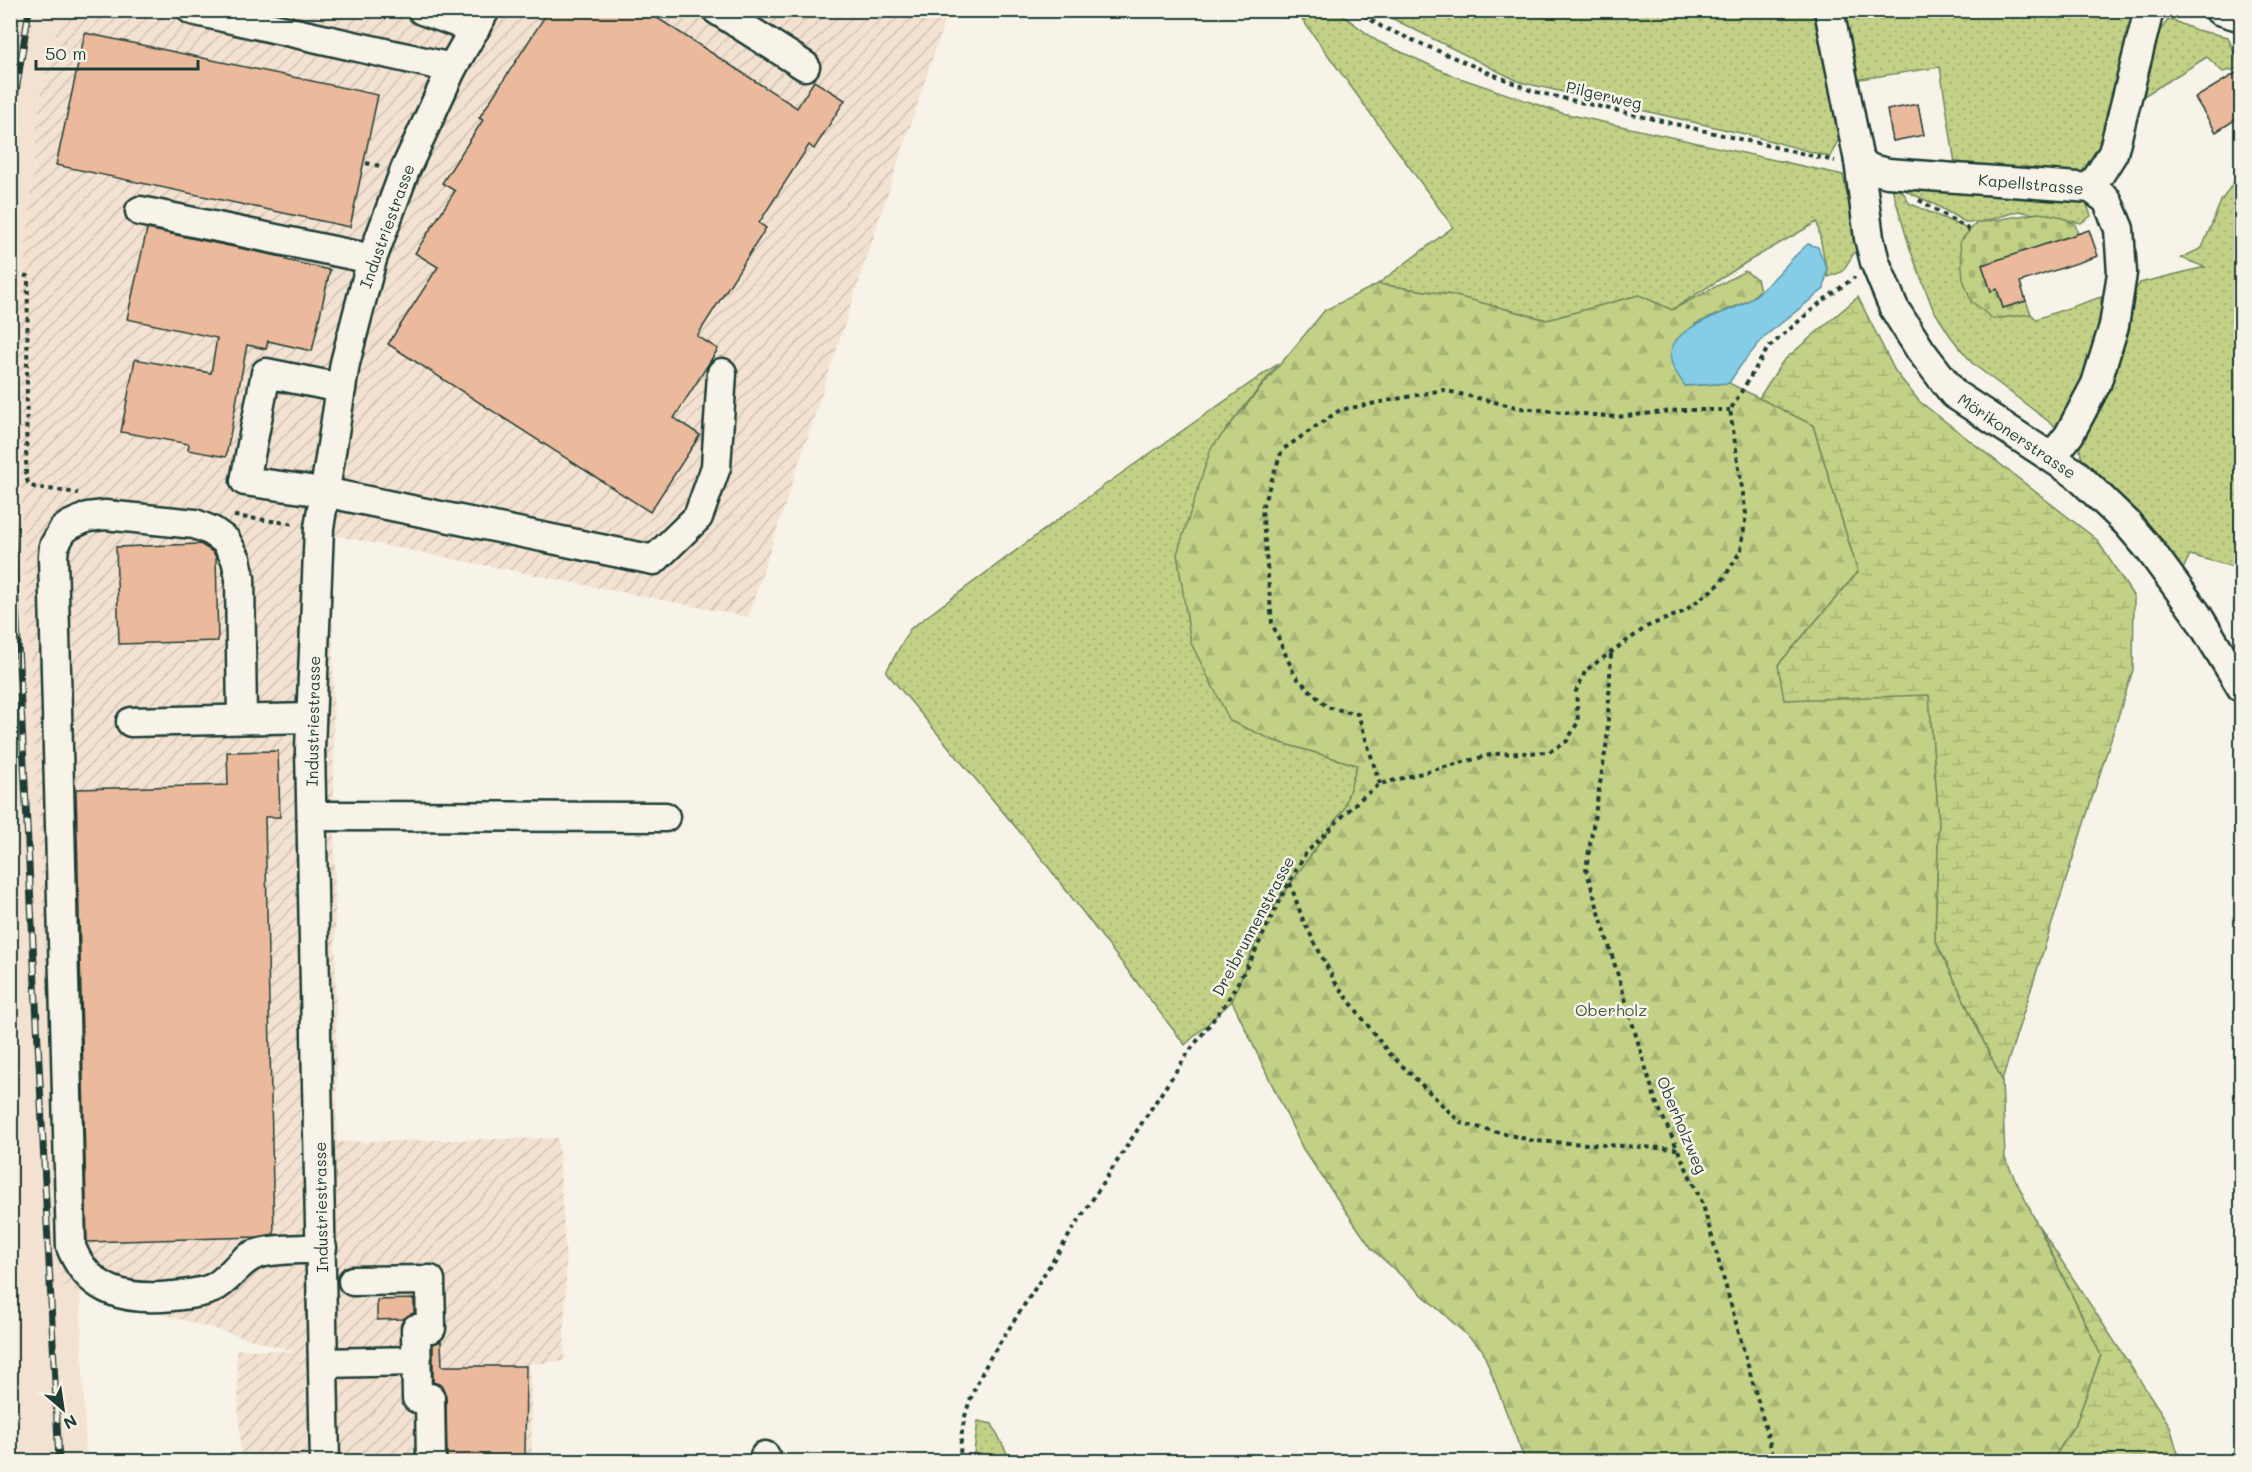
<svg xmlns="http://www.w3.org/2000/svg" width="2252" height="1472" font-family="Mali,sans-serif">
<defs>
<pattern id="industrial-furrows" width="10" height="10" patternUnits="userSpaceOnUse" patternTransform="scale(1.5)"><rect width="10" height="10" fill="#f3e2d1"/><path d="M-1 1l2-2M0 10L10 0M9 11l2-2" fill="none" stroke="#d0c3b4"/></pattern>
<pattern id="grass-dots" width="8" height="8" patternUnits="userSpaceOnUse" patternTransform="scale(1.5)"><rect width="8" height="8" fill="#c2d186"/><path d="M2 2h.1M6 6h.1" fill="none" stroke="#a6b474" stroke-width="1.8" stroke-linecap="round"/></pattern>
<pattern id="forest-firs" width="22" height="20" patternUnits="userSpaceOnUse" patternTransform="scale(1.5)"><rect width="22" height="20" fill="#c2d186"/><path d="M5 1l3.5 6h-7zM16 11l3.5 6h-7z" fill="#a6b474"/></pattern>
<pattern id="wetland-marsh" width="20" height="14" patternUnits="userSpaceOnUse" patternTransform="scale(1.5)"><rect width="20" height="14" fill="#c2d186"/><path d="M1 5h8M5 5V1M11 12h8M15 12V8" fill="none" stroke="#a6b474"/></pattern>
<pattern id="cemetery-stones" width="16" height="16" patternUnits="userSpaceOnUse" patternTransform="scale(1.5)"><rect width="16" height="16" fill="#c2d186"/><path d="M2 7V4a2 2 0 0 1 4 0v3zM10 15v-3a2 2 0 0 1 4 0v3z" fill="#a6b474"/></pattern>
</defs>
<rect width="100%" height="100%" fill="#f7f3e8"/>
<filter id="ink" filterUnits="userSpaceOnUse"><feTurbulence type="fractalNoise" baseFrequency=".0167" numOctaves="2"/><feDisplacementMap in="SourceGraphic" scale="12" xChannelSelector="R" yChannelSelector="G"/><feConvolveMatrix kernelMatrix="1 2 1 2 8 2 1 2 1" color-interpolation-filters="sRGB"/></filter>
<g filter="url(#ink)">
<path fill="#f3e2d1" d="M10,11H61L40,98L19,319L21,488L80,1284L86,1461H21L10,1359L11,1331L15,1292L10,1120Z"/>
<path fill="url(#industrial-furrows)" d="M61,11H948L748,617L332,535L337,1142L558,1138L566,1263L564,1361L530,1364L532,1461H241L236,1349L296,1352L62,1286L21,488L19,319L40,98Z"/>
<g fill="url(#grass-dots)" stroke="#70875d" stroke-width="1.5">
<path d="M1296,11H1337L1377,41L1454,76L1562,113L1843,175L1858,247L1842,272L1828,277L1817,222L1747,262L1672,310L1639,295L1547,320L1452,295L1378,284L1453,227Z"/>
<path d="M1377,11H1813L1839,138L1830,157L1749,135L1520,82Z"/>
<path d="M1836,11H2144L2107,150L2082,175L1956,170L1940,67L1847,81Z"/>
<path d="M2169,19L2196,30L2228,37L2240,68L2223,72L2207,57L2142,97L2126,150L2144,51Z"/>
<path d="M2241,158V569L2190,555L2180,575L2129,505L2083,464L2078,441L2123,307L2140,283L2205,267L2181,258L2202,248L2221,201L2239,174L2238,159Z"/>
<path d="M1895,183L2085,199L2091,216L2081,223L2019,211L1981,222H1965L1934,204L1910,193Z"/>
<path d="M1892,188L1903,192L1909,203L1970,230L1960,242L1993,319L2031,314L2036,319L2101,297L2102,324L2072,410L2056,427L1973,364L1951,337L1933,309L1911,252Z"/>
<path d="M1279,363L1211,449L1275,741L1357,765L1344,809L1264,921L1232,1001L1185,1045L1039,855L886,672L910,629L1102,487Z"/>
<path d="M978,1421L992,1424L1011,1461H973Z"/>
</g>
<path fill="url(#forest-firs)" stroke="#70875d" stroke-width="1.5" d="M1745,271L1757,279L1760,290L1748,301L1695,324L1685,386L1729,383L1813,425L1858,572L1778,665L1929,695L1939,822L1935,939L2002,1080L2005,1158L2101,1355L2077,1421L2052,1461H1525L1482,1349L1372,1249L1303,1149L1232,1001L1264,921L1344,809L1357,765L1275,741L1230,721L1191,643L1177,554L1211,448L1325,310L1378,284L1452,295L1547,320L1639,295L1672,310Z"/>
<g fill="url(#wetland-marsh)" stroke="#70875d" stroke-width="1.5">
<path d="M1858,297L1895,371L1919,401L2091,535L2097,540L2134,597L2133,670L2002,1080L1935,939L1939,822L1929,695L1784,700L1778,665L1858,572L1813,425L1759,398L1783,361Z"/>
<path d="M2038,1225L2170,1426L2180,1461H2052L2077,1421L2101,1355Z"/>
</g>
<path fill="url(#cemetery-stones)" stroke="#70875d" stroke-width="1.5" d="M2039,213L2059,216L2075,224L2078,234L1982,265L1991,291L1997,289L2003,308L2026,301L2031,314L1993,319L1971,301L1963,279L1960,242L1976,223Z"/>
<path fill="#85cce6" stroke="#5c939f" stroke-width="1.5" d="M1808,244L1818,247L1827,269L1824,289L1765,336L1741,365L1729,383L1685,386C1681,380 1676,373 1673,367C1657,328 1726,315 1748,301C1771,286 1787,261 1808,244Z"/>
<g fill="#ebba9c" stroke="#1f3d34" stroke-width="1.5">
<path d="M549,10H645L797,108L814,81L845,100L814,149L809,145L759,223L766,228L697,336L718,349L674,418L700,435L650,512L388,344L438,267L415,253L455,191L442,183L483,120L479,118Z"/>
<path d="M85,33L378,95L350,227L56,165Z"/>
<path d="M2241,70V116L2216,132L2195,98Z"/>
<path d="M1918,104L1924,135L1893,141L1887,110Z"/>
<path d="M147,229L287,258L286,260L330,270L312,351L268,341L266,349L247,345L226,457L188,450L189,444L121,432L135,359L211,373L217,338L127,319Z"/>
<path d="M2089,230L2098,256L2020,282L2026,301L2003,308L1997,289L1991,291L1982,265Z"/>
<path d="M200,544L213,552L216,557L218,641L119,644L116,547Z"/>
<path d="M278,751L280,817H265L274,1234L257,1237L87,1242L76,789L228,785L227,752Z"/>
<path d="M414,1299V1313L403,1319L377,1320V1300Z"/>
<path d="M441,1341L442,1366H526L525,1461H447L446,1397L442,1385L433,1382V1344Z"/>
</g>
<g fill="none" stroke-linecap="round" stroke-linejoin="round">
<defs>
<g id="minor">
<path d="M192,10L452,68"/>
<path d="M422,10L475,29"/>
<path d="M717,10L805,66"/>
<path d="M1829,10L1859,161L1869,238L1875,262L1894,308L1921,351L1954,394L2076,474L2127,523L2150,550L2196,613L2242,688"/>
<path d="M2219,10L2242,17"/>
<path d="M1859,161L1871,169L1888,173L2091,188L2107,200L2119,229L2122,273L2114,326L2096,384L2069,435L2052,457"/>
<path d="M2091,188L2113,153L2149,10"/>
<path d="M140,211L372,259"/>
<path d="M341,388L266,373L245,481L324,492L654,560L698,517L716,467L722,373"/>
<path d="M242,719L240,578L236,559L226,541L212,531L195,524L105,515L88,517L70,525L63,530L54,546L53,556L71,1247C89,1293 128,1301 173,1296C187,1294 200,1294 213,1288C230,1280 239,1259 257,1254C275,1248 303,1250 322,1248"/>
<path d="M131,722L311,718"/>
<path d="M312,816L665,817"/>
<path d="M353,1281L430,1280L431,1328L416,1329L417,1398H430L431,1462"/>
<path d="M323,1363L416,1361"/>
<path d="M765,1456L767,1462"/>
<path d="M325,1462L310,749L319,528L345,363L372,259L405,170L452,68L485,10"/>
</g>
</defs>
<use href="#minor" stroke="#1f3d34" stroke-width="33"/>
<g stroke="#1f3d34" stroke-width="4" stroke-dasharray="4.5 4.5" stroke-linecap="butt">
<path d="M1356,10L1382,27L1532,91L1835,161"/>
<path d="M366,163L380,166"/>
<path d="M1919,200L1970,230"/>
<path d="M15,275L28,276L26,476L28,483L34,487L78,493"/>
<path d="M234,516L295,524"/>
<path d="M1611,654L1607,741L1586,869L1656,1102L1703,1205L1775,1462"/>
<path d="M1380,784L1358,714L1327,707L1295,676L1272,623L1262,508L1282,450L1340,410L1443,390L1520,408L1616,417L1682,410H1730"/>
<path d="M1290,883L1303,920L1335,982L1388,1052L1461,1123L1534,1141L1678,1149"/>
<path d="M960,1462C960,1419 970,1395 990,1358L1147,1115L1188,1053L1226,1003L1252,958L1279,901L1305,854L1359,800L1380,784L1494,754L1549,752L1567,741L1578,722L1576,691L1586,670L1648,626L1683,612L1721,583L1741,550L1746,514L1730,410L1768,348L1821,302L1855,277"/>
</g>
<use href="#minor" stroke="#f7f3e8" stroke-width="28"/>
<defs>
<g id="rail">
<path d="M10,144L14,104L29,10"/>
<path d="M10,485L59,1462"/>
</g>
</defs>
<use href="#rail" stroke="#1f3d34" stroke-width="7"/>
<use href="#rail" stroke="#f7f3e8" stroke-width="4.5" stroke-dasharray="14" stroke-linecap="butt"/>
</g>
</g>
<g text-anchor="middle" stroke-width="5" stroke-linejoin="round" paint-order="stroke">
<g font-size="16" fill="#1f3d34" stroke="#f7f3e8">
<text transform="translate(1604 95) rotate(13)" y="6">Pilgerweg</text>
<text transform="translate(2031 184) rotate(5)" y="6">Kapellstrasse</text>
<text transform="translate(387 226) rotate(-70)" y="6">Industriestrasse</text>
<text transform="translate(2017 436) rotate(34)" y="6">Mörikonerstrasse</text>
<text transform="translate(313 721) rotate(-89)" y="6">Industriestrasse</text>
<text transform="translate(1253 926) rotate(-62)" y="6">Dreibrunnenstrasse</text>
<text transform="translate(1682 1125) rotate(67)" y="6">Oberholzweg</text>
<text transform="translate(321 1207) rotate(-91)" y="6">Industriestrasse</text>
</g>
<g font-size="16" fill="#405b44" stroke="#f7f3e8">
<text x="1611" y="1016">Oberholz</text>
</g>
</g>
<rect width="2252" height="1472" fill="none" stroke="#f7f3e8" stroke-width="36"/>
<rect x="18" y="18" width="2216" height="1436" fill="none" stroke="#1f3d34" stroke-width="2" filter="url(#ink)"/>
<g transform="translate(63 1409) rotate(151)" stroke="#f7f3e8" stroke-width="4.5" paint-order="stroke">
<path d="M0-4.5L10 22L0 15L-10 22Z" fill="#1f3d34"/>
<text y="-9" font-size="16" font-weight="bold" text-anchor="middle" fill="#1f3d34">N</text>
</g>
<path d="M36 60v9h162v-9" fill="none" stroke="#1f3d34" stroke-width="3"/>
<text x="45" y="60" font-size="18" fill="#1f3d34" stroke="#f7f3e8" stroke-width="4.5" paint-order="stroke">50 m</text>
</svg>
